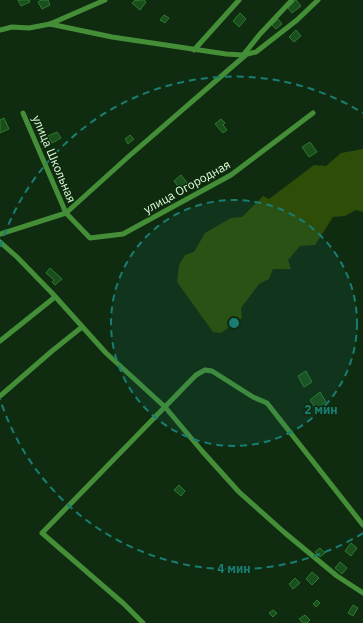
<svg xmlns="http://www.w3.org/2000/svg" width="363" height="623" font-family="'IBM Plex Sans',sans-serif">
<rect width="100%" height="100%" fill="#102c10"/>
<path fill="#2d4d08" d="M363,149V212L356,210L345,216L333,217L315,245L300,246L288,260L291,269H273L269,279L259,284L241,308L242,318L221,333L213,332L177,282L179,265L185,255L194,252L205,233L231,218L242,217L263,196L269,199L314,165L326,166L341,153Z"/>
<g fill="#1a4e1c" stroke="#2b7b2d">
<path d="M18,0H29L30,2L21,6Z"/>
<path d="M41,0H48L50,5L42,9L38,2Z"/>
<path d="M135,0L138,1L139,0H144L146,2L140,10L132,3Z"/>
<path d="M296,0L301,6L292,13L288,8Z"/>
<path d="M240,13L246,19L239,27L233,21Z"/>
<path d="M164,15L169,18L165,23L160,20Z"/>
<path d="M278,19L282,24L276,29L272,25Z"/>
<path d="M296,30L301,36L294,42L289,37Z"/>
<path d="M4,118L9,129L0,133V120Z"/>
<path d="M221,119L225,123L223,125L227,130L223,133L215,124Z"/>
<path d="M57,132L61,138L52,143L48,136Z"/>
<path d="M130,135L134,139L128,144L125,139Z"/>
<path d="M310,142L317,152L309,157L302,147Z"/>
<path d="M181,175L188,184L181,190L174,181Z"/>
<path d="M50,268L62,279L55,285L52,282L54,280L46,273Z"/>
<path d="M306,371L312,382L304,387L298,376Z"/>
<path d="M320,392L326,402L316,409L310,400Z"/>
<path d="M179,485L185,491L181,496L174,490Z"/>
<path d="M351,543L357,548L351,556L345,551Z"/>
<path d="M320,548L325,553L320,557L315,552Z"/>
<path d="M340,562L347,568L342,574L335,568Z"/>
<path d="M312,572L319,578L312,585L306,579Z"/>
<path d="M295,578L300,583L293,589L289,584Z"/>
<path d="M317,600L320,603L316,607L313,604Z"/>
<path d="M353,605L358,608L353,616L348,613Z"/>
<path d="M273,610L277,613L273,617L269,613Z"/>
<path d="M305,615L310,620L307,623H303L299,619Z"/>
</g>
<g fill="none" stroke-linecap="round" stroke-linejoin="round">
<g stroke="#448e38" stroke-width="5">
<path d="M50,24L112,37L226,54L243,55L256,52L297,20L318,0"/>
<path d="M0,30L12,27L29,28L50,24L105,0"/>
<path d="M194,50L239,0"/>
<path d="M244,54L260,34L292,0"/>
<path d="M23,113L66,213L90,238L123,234L231,175L313,113"/>
<path d="M0,234L66,213L128,157L248,53"/>
<path d="M0,242L17,257L52,293L106,353L165,407L202,451L239,492L285,533L337,576L363,593"/>
<path d="M0,341L55,297"/>
<path d="M0,396L52,351L82,327"/>
<path d="M143,623L124,604L42,533L196,375L205,370L212,371L253,397L267,403L363,525"/>
</g>
</g>
<circle cx="234" cy="323" r="123" fill="#197d73" fill-opacity=".12"/>
<g fill="none" stroke="#197d73" stroke-width="2" stroke-dasharray="7 5">
<circle cx="234" cy="323" r="123"/>
<path d="M363 533A246 246 0 0 1 0 399M0 247A246 246 0 0 1 363 113"/>
</g>
<g text-anchor="middle" stroke-width="3" stroke-linejoin="round" paint-order="stroke">
<g font-size="12" fill="#ddffda" stroke="#102c10">
<text transform="translate(54 159) rotate(67)" y="4">улица Школьная</text>
<text transform="translate(187 187) rotate(-29)" y="4">улица Огородная</text>
</g>
</g>
<circle cx="234" cy="323" r="6" fill="#197d73" stroke="#102c10" stroke-width="2"/>
<g font-size="12" text-anchor="middle" font-weight="bold" fill="#197d73" stroke="#102c10" stroke-width="3" stroke-linejoin="round" paint-order="stroke">
<text x="321" y="414">2 мин</text>
<text x="234" y="573">4 мин</text>
</g>
</svg>
